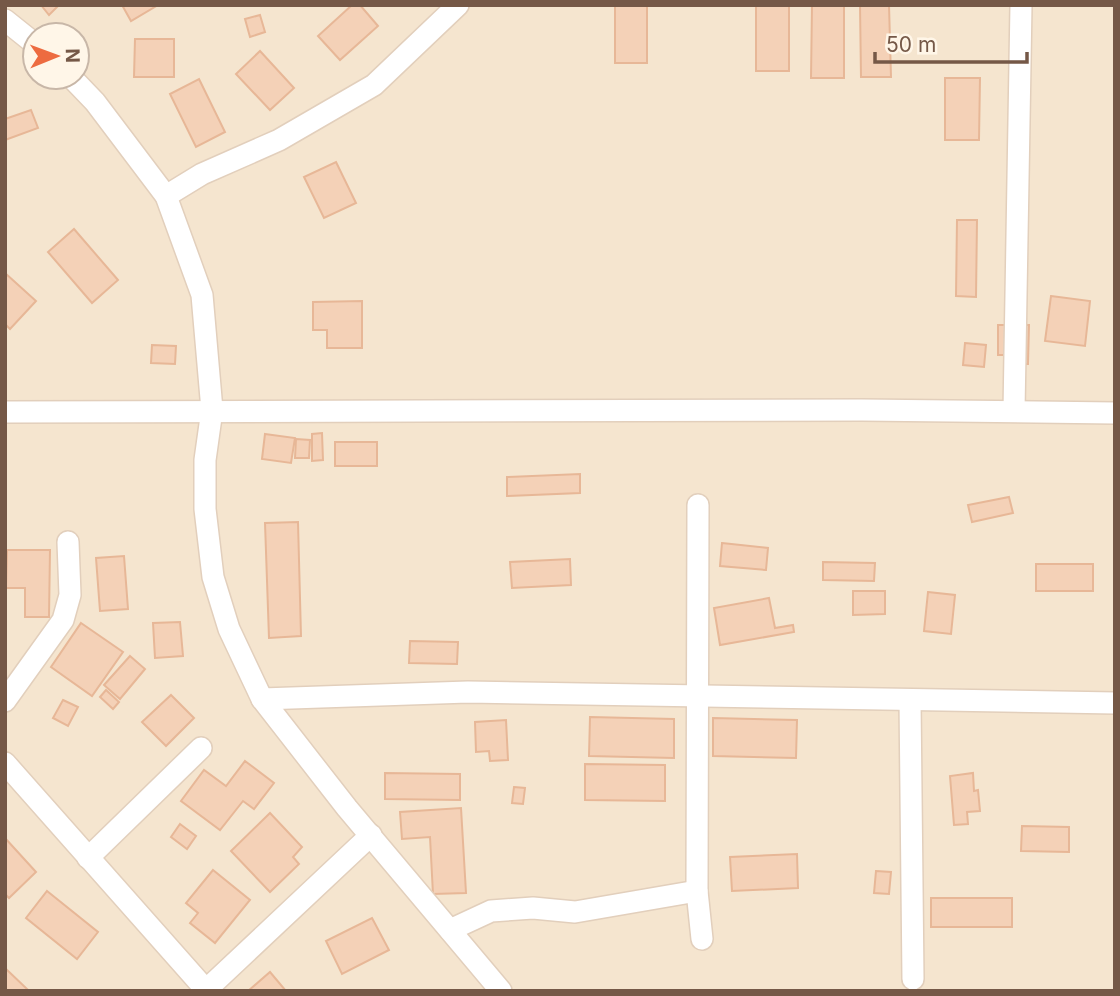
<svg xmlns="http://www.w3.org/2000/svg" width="1120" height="996" font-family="Inter,sans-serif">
<rect width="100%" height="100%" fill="#fdf3e1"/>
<path fill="#f5e5cf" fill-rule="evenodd" d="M5,5H1115V991H5ZM35,35H77V77H35Z"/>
<g fill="#f4d1b7" stroke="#e7b797" stroke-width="2">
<path d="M41,5H59L49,15Z"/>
<path d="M122,5H158L131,21Z"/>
<path d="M352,5H360L378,26L340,60L318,36Z"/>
<rect x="615" y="5" width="32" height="58"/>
<rect x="756" y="5" width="33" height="66"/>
<path d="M812,5H844V78H811Z"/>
<path d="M860,5H889L891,77H861Z"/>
<path d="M260,15L265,32L250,37L245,19Z"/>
<path d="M135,39H174V77H134Z"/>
<path d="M260,51L294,88L270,110L236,74Z"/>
<path d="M945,78H980L979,140H945Z"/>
<path d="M199,79L225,132L196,147L170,94Z"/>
<path d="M31,110L38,128L5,140V119Z"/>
<path d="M336,162L356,203L324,218L304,177Z"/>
<path d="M957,220H977L976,297L956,296Z"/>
<path d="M74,229L118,280L92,303L48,252Z"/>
<path d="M5,273L36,301L10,329L5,324Z"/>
<path d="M1051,296L1090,301L1085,346L1045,341Z"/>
<path d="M362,301V348H327V330H313V302Z"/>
<path d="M998,325H1029L1028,364H1014V355H998Z"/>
<path d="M965,343L986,345L984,367L963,365Z"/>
<path d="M152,345L176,346L175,364L151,363Z"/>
<path d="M322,433L323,460L312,461V434Z"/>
<path d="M265,434L295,438L291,463L262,459Z"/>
<path d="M296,439L310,440L309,458H295Z"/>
<rect x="335" y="442" width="42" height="24"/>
<path d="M580,474V493L507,496V477Z"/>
<path d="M1009,497L1013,513L972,522L968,505Z"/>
<path d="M298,522L301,636L269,638L265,523Z"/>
<path d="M722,543L768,548L766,570L720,566Z"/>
<path d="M7,550H50L49,617H25V588H6Z"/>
<path d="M124,556L128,609L100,611L96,558Z"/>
<path d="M570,559L571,585L512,588L510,562Z"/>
<path d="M823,562L875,563L874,581L823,580Z"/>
<rect x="1036" y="564" width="57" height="27"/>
<path d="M853,591H885V614L853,615Z"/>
<path d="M928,592L955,595L951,634L924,631Z"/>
<path d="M769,598L775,628L793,625L794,632L720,645L714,608Z"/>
<path d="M180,622L183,656L155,658L153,623Z"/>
<path d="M81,623L123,652L92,696L51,667Z"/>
<path d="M410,641L458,642L457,664L409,663Z"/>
<path d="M130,656L145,669L120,699L104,685Z"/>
<path d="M106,690L119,702L113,709L100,697Z"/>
<path d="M171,695L194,718L166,746L142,722Z"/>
<path d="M63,700L78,707L68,726L53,718Z"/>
<path d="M590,717L674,719V758L589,756Z"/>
<path d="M713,718L797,720L796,758L713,756Z"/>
<path d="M506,720L508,760L490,761L489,751L476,752L475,722Z"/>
<path d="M245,761L274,783L254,809L243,801L220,830L181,801L204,770L226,786Z"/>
<path d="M585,764L665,765V801L585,800Z"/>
<path d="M385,773L460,774V800L385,799Z"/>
<path d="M973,773L974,791L978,790L980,811L967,812L968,824L954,825L950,776Z"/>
<path d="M514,787L525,788L523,804L512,803Z"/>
<path d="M461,808L466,893L433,894L430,837L402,839L400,812Z"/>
<path d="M270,813L302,847L293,857L299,864L270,892L231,851Z"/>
<path d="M180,824L196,836L187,849L171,837Z"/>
<path d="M1022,826L1069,827V852L1021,851Z"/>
<path d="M5,838L36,872L9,898L5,894Z"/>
<path d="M797,854L798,888L732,891L730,857Z"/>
<path d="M213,870L250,900L215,943L190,923L198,913L186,903Z"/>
<path d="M876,871L891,872L889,894L874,893Z"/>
<path d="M47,891L98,932L77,959L26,918Z"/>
<rect x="931" y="898" width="81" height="29"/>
<path d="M372,918L389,950L342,974L326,941Z"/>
<path d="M5,968L27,989L25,991H5Z"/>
<path d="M270,972L286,991H248Z"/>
</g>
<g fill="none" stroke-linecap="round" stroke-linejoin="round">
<defs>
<g id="minor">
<path d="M5,20L35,44"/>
<path d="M71,77L95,102L166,196L202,295L212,410L205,460V509L213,577L229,629L262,699L347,808L501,991"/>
<path d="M166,196L202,174L279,140L374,85L458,5"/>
<path d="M1014,411L1021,5"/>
<path d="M5,412L862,410L1115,413"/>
<path d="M698,505L697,891L702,939"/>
<path d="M262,699L468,692L1115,703"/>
<path d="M910,700L913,979"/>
<path d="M5,701L63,620L70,595L68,542"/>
<path d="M5,763L206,990"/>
<path d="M88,858L201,748"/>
<path d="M450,930L491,911L533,908L575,912L697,891"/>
<path d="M205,991L371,835"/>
</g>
</defs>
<use href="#minor" stroke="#e2cfbc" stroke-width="24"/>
<use href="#minor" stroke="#fff" stroke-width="21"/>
</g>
<rect width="1120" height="996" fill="none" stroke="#755847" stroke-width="14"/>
<g transform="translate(56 56) rotate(89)"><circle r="33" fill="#fff6e8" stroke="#c8b7a8" stroke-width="2"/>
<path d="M0-5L12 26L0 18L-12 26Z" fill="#ed6b40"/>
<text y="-10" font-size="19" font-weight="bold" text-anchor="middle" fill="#755847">N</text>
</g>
<path d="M875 52v10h152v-10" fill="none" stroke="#755847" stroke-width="3.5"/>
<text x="886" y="52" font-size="21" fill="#755847" stroke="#fff6e8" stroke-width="5" paint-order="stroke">50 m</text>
</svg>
